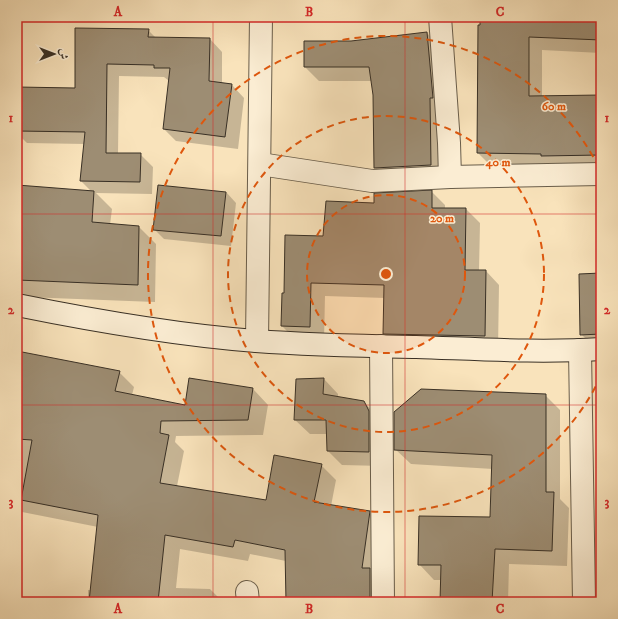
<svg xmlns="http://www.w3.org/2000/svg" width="618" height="619" font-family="'IM FELL DW Pica',Amiri,serif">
<rect width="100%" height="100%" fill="#f9e3bb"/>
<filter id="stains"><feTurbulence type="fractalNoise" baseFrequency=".005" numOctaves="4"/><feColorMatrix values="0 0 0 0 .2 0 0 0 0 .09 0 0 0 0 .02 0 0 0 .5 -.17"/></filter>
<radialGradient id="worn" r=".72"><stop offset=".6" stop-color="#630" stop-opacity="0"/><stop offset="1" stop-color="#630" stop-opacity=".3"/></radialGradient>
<g fill="#0003">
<path d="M498,17H601V53L542,50V97L601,96V169L492,167L478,153Z"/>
<path d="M148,30L156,38L210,39L222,52V84L232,85L244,98L238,149L176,141L164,129L170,80H168L164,77L119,76L118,154H140L153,167L152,194L96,193L112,209L110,225L139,227L156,244L155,302L25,297L17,289V186L92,192L81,181L85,144L27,143L17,133V88L76,89Z"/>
<path d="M427,33L440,47L445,179L389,182L375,168L374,95L372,81H319L305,67L351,42Z"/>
<path d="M431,191L445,205V209H466L480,223L479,271H486L499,285L498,350L398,347L384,333L385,298L325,296L324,341L296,340L282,326L283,294H284L324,237L375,204Z"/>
<path d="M226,192L236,203L231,246L164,239L154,229Z"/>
<path d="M601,274V349H596L581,334Z"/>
<path d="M17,347L25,354L119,372L134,387L132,395L186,406L253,389L268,405L263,435L176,436L175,442L184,451L177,486L266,501L321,465L336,480L331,506L369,512L385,527V602H287L286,561L250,554L248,561L180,549L176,588L210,589L223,602H88V590H92L98,527L17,511Z"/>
<path d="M324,379L338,394V397L364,402L378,417L383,466L342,465L328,451V434H310L295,420Z"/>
<path d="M545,395L560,410V499L569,508L567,566L509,564L508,602H441V580H434L419,564L491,518L493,469L411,464L395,449Z"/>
</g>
<g fill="#9d8d73" stroke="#393025">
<path d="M480,17H601V40L529,37V96L601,95V155L541,156V154L477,153L478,25H480Z"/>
<path d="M75,28L149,29L148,37L210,38L209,81L232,84L225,137L163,129L170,68H154V65L107,64L106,153H141L140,182L80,181L85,132L17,131V87L75,88Z"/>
<path d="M427,32L433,98H430L431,165L374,168L373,95L369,67H304V41H351Z"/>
<path d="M17,185L94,191L92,222L139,226L138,285L17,280Z"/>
<path d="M158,185L226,192L221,236L153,230Z"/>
<path d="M432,190V208H466L465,270H486L485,336L383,334L384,285L311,283L310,327L281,326L282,293H284L285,235L323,236L326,201L374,203V193Z"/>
<path d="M601,273V334L580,335L579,274Z"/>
<path d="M17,351L120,371L115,391L185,405L189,378L253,388L248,420L161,421L160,433L169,435L160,483L266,500L274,455L322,464L314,502L370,511L362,568H370V602H286L285,550L235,540L233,547L165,535L158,602H89L98,515L21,500L32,440L17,439Z"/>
<path d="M324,378L323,394L364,401L369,411V452L327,451L326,420H294L296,379Z"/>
<path d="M421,389L546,394V492H554L552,551L495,549L492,602H440L441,565H418L419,516L490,517L492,455L394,450V412Z"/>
</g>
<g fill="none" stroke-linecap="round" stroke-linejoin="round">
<defs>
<g id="minor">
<path d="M440,17L449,143L450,177"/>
<path d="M260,164L372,181L450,177L601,174"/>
<path d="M257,341L261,17"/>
<path d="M381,346L383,602"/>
<path d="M580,350L584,602"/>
<path d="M247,592L248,602"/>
</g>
<path id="secondary" d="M17,305C96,321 176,335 256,341C309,345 364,346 416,347C478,349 540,353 601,349"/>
</defs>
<use href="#minor" stroke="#695d4a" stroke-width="24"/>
<use href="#secondary" stroke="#393025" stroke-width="24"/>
<use href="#minor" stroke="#fbedd3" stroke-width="22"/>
<use href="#secondary" stroke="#fbedd3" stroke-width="22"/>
</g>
<path fill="none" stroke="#d62828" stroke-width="1" stroke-opacity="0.55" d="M213,17V602M405,17V602M17,214H601M17,405H601"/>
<circle cx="386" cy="274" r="79" fill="#df570d" fill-opacity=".12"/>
<g fill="none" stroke="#df570d" stroke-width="2" stroke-dasharray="7 5">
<circle cx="386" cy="274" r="79"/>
<circle cx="386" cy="274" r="158"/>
<path d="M601 376A238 238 0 1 1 601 172"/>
</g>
<circle cx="386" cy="274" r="6" fill="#df570d" stroke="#fbedd3" stroke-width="2"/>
<g font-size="12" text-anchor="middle" font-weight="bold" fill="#df570d" stroke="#fbedd3" stroke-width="3" stroke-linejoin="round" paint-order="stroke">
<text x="554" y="110">60 m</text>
<text x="498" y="166">40 m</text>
<text x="442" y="222">20 m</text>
</g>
<rect width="618" height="619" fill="none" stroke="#f9e3bb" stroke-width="44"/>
<g transform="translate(54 54) rotate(90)" stroke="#fbedd3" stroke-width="3" paint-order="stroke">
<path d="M0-3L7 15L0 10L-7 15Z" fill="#393025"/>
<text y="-6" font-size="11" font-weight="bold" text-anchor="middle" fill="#393025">ش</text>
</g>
<rect x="22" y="22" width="574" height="575" fill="none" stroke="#d62828" stroke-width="1.5"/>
<g font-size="13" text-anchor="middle" font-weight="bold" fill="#d62828">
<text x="118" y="16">A</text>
<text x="309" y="16">B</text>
<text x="500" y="16">C</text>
<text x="11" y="122">1</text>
<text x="607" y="122">1</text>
<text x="11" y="314">2</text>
<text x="607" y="314">2</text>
<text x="11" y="506">3</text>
<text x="607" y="506">3</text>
<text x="118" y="613">A</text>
<text x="309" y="613">B</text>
<text x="500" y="613">C</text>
</g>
<rect width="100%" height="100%" filter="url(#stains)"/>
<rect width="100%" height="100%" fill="url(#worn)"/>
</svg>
